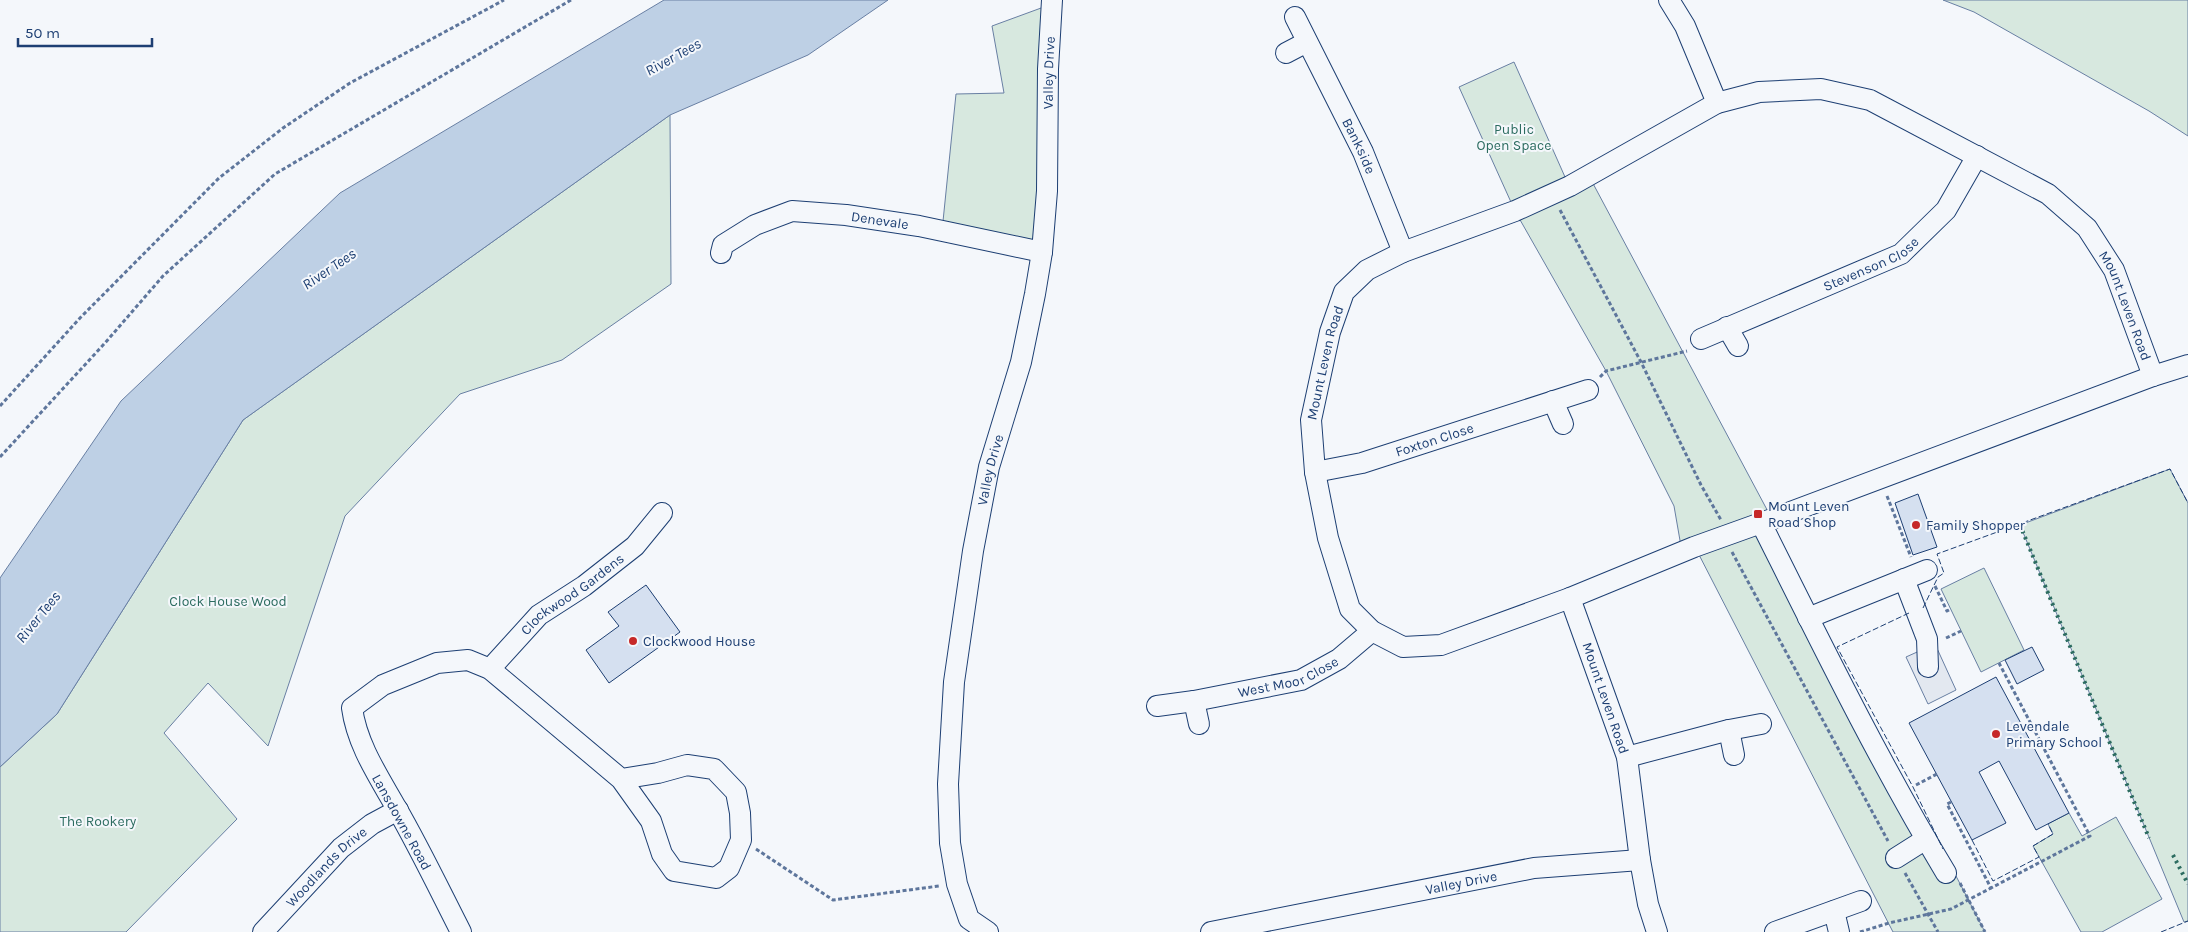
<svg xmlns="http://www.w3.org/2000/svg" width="2188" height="932" font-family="Karla,sans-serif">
<rect width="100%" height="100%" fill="#f4f7fb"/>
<g fill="#d7e8df" stroke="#687fa3">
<path d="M1943,0H2188V136L2149,111L1974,12Z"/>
<path d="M1052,4L1042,252L942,231L956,94L1004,93L992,26Z"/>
<path d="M1514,62L1569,186L1589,176L1772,519L1761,523L1946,873L1956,876L1985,932H1893L1695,547L1682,552L1674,506L1606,371L1515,211L1459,87Z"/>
<path d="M670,115L671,284L562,360L460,394L345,516L268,746L208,683L164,733L237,819L126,932H0V767L57,714L243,420Z"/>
<path d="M2170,469L2188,503V921L2184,922L2020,525Z"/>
<path d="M1984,568L2024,650L1981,672L1941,589Z"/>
<path d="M2069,813L2082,836L2116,817L2162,899L2102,932H2081L2033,846L2053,834L2048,824Z"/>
</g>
<path fill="#e3e8f0" stroke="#687fa3" d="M1935,644L1956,690L1928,704L1906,657Z"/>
<path fill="#bed0e5" stroke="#687fa3" d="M664,0H888L808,55L670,115L243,420L57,714L0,767V578L121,401L340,193Z"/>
<g fill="#d5e0f0" stroke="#1d3f73">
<path d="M1918,494L1937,547L1913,555L1895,503Z"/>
<path d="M646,585L680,632L609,683L586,650L619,626L608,612Z"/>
<path d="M2032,647L2044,670L2017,684L2005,660Z"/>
<path d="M1996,677L2069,813L2036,830L1999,761L1979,772L2006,823L1972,840L1909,723Z"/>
</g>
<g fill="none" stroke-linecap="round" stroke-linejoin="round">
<defs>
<g id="minor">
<path d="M1669,0L1685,26L1717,103"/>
<path id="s1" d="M1295,17L1363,152L1403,252"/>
<path d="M1286,53L1307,42"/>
<path id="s2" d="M721,253L723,245L755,225L792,211L846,215L919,226L1042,252"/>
<path d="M1727,327L1738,346"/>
<path id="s3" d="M1701,339L1901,254L1946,210L1977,156"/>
<path d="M1553,401L1563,424"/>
<path id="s4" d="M1315,472L1362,463L1588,390"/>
<path d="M1761,523C1820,641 1878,760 1946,873"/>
<path d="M1904,579L1927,639L1928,667"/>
<path id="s5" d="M1570,598L1441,645L1403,647L1372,631L1350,609L1328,538L1315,472L1311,420L1330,332L1344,292L1367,270L1403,252L1515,211L1570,186L1717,103L1759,92L1821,89L1870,100L2048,194L2087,228L2114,270L2153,376"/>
<path d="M1808,618L1927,570"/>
<path id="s6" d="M490,669L539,615L584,586L635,546L662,513"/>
<path d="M1194,701L1199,724"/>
<path id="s7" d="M1157,706L1194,701L1301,680L1339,659L1372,631"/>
<path d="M1729,730L1734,755"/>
<path d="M1627,757L1729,730L1761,724"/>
<path d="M1896,858L1926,839"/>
<path d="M1834,911L1839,932"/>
<path id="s8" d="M263,932L341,848L372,824L398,810"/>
<path d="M461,932C440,891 420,849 397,809C379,777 357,745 352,708L383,685L437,663L468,660L490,669L621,779L651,821L662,854L674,871L716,878L729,868L741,840L740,813L736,792L714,769L687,765L658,773L621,779"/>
<path id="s9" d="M988,932L969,919L957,884L950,843L948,784L954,682L973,551L989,467L1021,362L1035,294L1042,252L1047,191L1048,69L1052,0"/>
<path id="s10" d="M1211,932L1534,868L1640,860"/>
<path d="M1657,932L1648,904L1640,860L1627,757L1570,598L1694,547L1772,519L2153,376L2188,365"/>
<path d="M1775,932L1861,901"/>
</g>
</defs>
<use href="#minor" stroke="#1d3f73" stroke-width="22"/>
<g stroke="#5e769c" stroke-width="3" stroke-dasharray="4 2.5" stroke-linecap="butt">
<path d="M1560,210L1641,362L1701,485L1721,520"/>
<path d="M1600,377L1606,371L1687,351"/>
<path d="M0,406L80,318L219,178L283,128L350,83L504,0"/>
<path d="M0,457L105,343L163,276L275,174L571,0"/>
<path d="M1887,496L1911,557"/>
<path d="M1732,552L1888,841"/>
<path d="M1935,586L1947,611L1951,609"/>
<path d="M1946,638L1961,631"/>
<path d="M1916,785L1937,774"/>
<path d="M1951,802L1947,804L1991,888L2090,836L1999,663"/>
<path d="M756,849L833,900L939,886"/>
<path d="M1905,873L1938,932"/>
<path d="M1960,883L1985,932"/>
<path d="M1860,932L1889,923L1951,909L1991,888"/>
</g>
<use href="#minor" stroke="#f4f7fb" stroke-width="20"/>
<g stroke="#2c6c60" stroke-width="4" stroke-dasharray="2.5 4" stroke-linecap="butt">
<path d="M2020,525L2149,838"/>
<path d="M2173,855L2188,884"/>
</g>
<g stroke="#1d3f73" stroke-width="1" stroke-dasharray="6 2.5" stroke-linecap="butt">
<path d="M1923,608L1938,577L1944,573L1937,554L2170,469L2188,503"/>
<path d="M1909,613L1837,647L1913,787L1943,849"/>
<path d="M1972,840L1993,881L2039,857L2033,846L2053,834L2048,824"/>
<path d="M2161,932L2188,921"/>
</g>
</g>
<g fill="#c62828" stroke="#f4f7fb" stroke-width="2">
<rect x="1753" y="509" width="10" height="10" rx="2.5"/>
<circle cx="1916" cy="525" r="5"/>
<circle cx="633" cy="641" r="5"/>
<circle cx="1996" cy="734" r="5"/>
</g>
<g text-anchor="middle" stroke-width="4" stroke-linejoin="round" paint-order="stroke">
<g font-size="14" fill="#1d3f73" stroke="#f4f7fb">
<text dy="5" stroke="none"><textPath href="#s9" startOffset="882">Valley Drive</textPath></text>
<text dy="5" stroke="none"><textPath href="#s1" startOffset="144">Bankside</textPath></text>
<text dy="5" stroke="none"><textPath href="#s2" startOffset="174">Denevale</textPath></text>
<text dy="5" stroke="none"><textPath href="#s3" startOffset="186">Stevenson Close</textPath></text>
<text dy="5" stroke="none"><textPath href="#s5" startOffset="1484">Mount Leven Road</textPath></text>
<text dy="5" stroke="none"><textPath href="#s5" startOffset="494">Mount Leven Road</textPath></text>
<text dy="5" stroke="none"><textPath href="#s4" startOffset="124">Foxton Close</textPath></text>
<text dy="5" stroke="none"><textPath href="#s9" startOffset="478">Valley Drive</textPath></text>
<text dy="5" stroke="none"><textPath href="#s6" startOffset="112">Clockwood Gardens</textPath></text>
<text dy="5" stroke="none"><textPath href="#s7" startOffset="135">West Moor Close</textPath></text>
<text transform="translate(1606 698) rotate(71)" y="5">Mount Leven Road</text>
<text transform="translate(402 822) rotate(61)" y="5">Lansdowne Road</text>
<text dy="5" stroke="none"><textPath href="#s8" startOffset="91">Woodlands Drive</textPath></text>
<text dy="5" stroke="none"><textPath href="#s10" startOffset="255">Valley Drive</textPath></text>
</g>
<g font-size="14" fill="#2c6c60" stroke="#f4f7fb">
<text x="1514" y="134">Public<tspan x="1514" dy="16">Open Space</tspan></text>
<text x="228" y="606">Clock House Wood</text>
<text x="98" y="826">The Rookery</text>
</g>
<g font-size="14" fill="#1d3f73" stroke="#f4f7fb" text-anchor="start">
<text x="1768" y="511">Mount Leven<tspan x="1768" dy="16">Road Shop</tspan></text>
<text x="1926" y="530">Family Shopper</text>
<text x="643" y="646">Clockwood House</text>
<text x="2006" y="731">Levendale<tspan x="2006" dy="16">Primary School</tspan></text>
</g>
<g font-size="15" font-style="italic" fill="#1d3f73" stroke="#f4f7fb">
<text transform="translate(673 57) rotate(-29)" y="5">River Tees</text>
<text transform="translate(329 269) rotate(-34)" y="5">River Tees</text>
<text transform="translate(38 617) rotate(-51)" y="5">River Tees</text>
</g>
</g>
<path d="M18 38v8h134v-8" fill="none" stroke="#1d3f73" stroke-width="2.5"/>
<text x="25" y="38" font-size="15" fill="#1d3f73" stroke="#f4f7fb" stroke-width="4" paint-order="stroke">50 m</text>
</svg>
